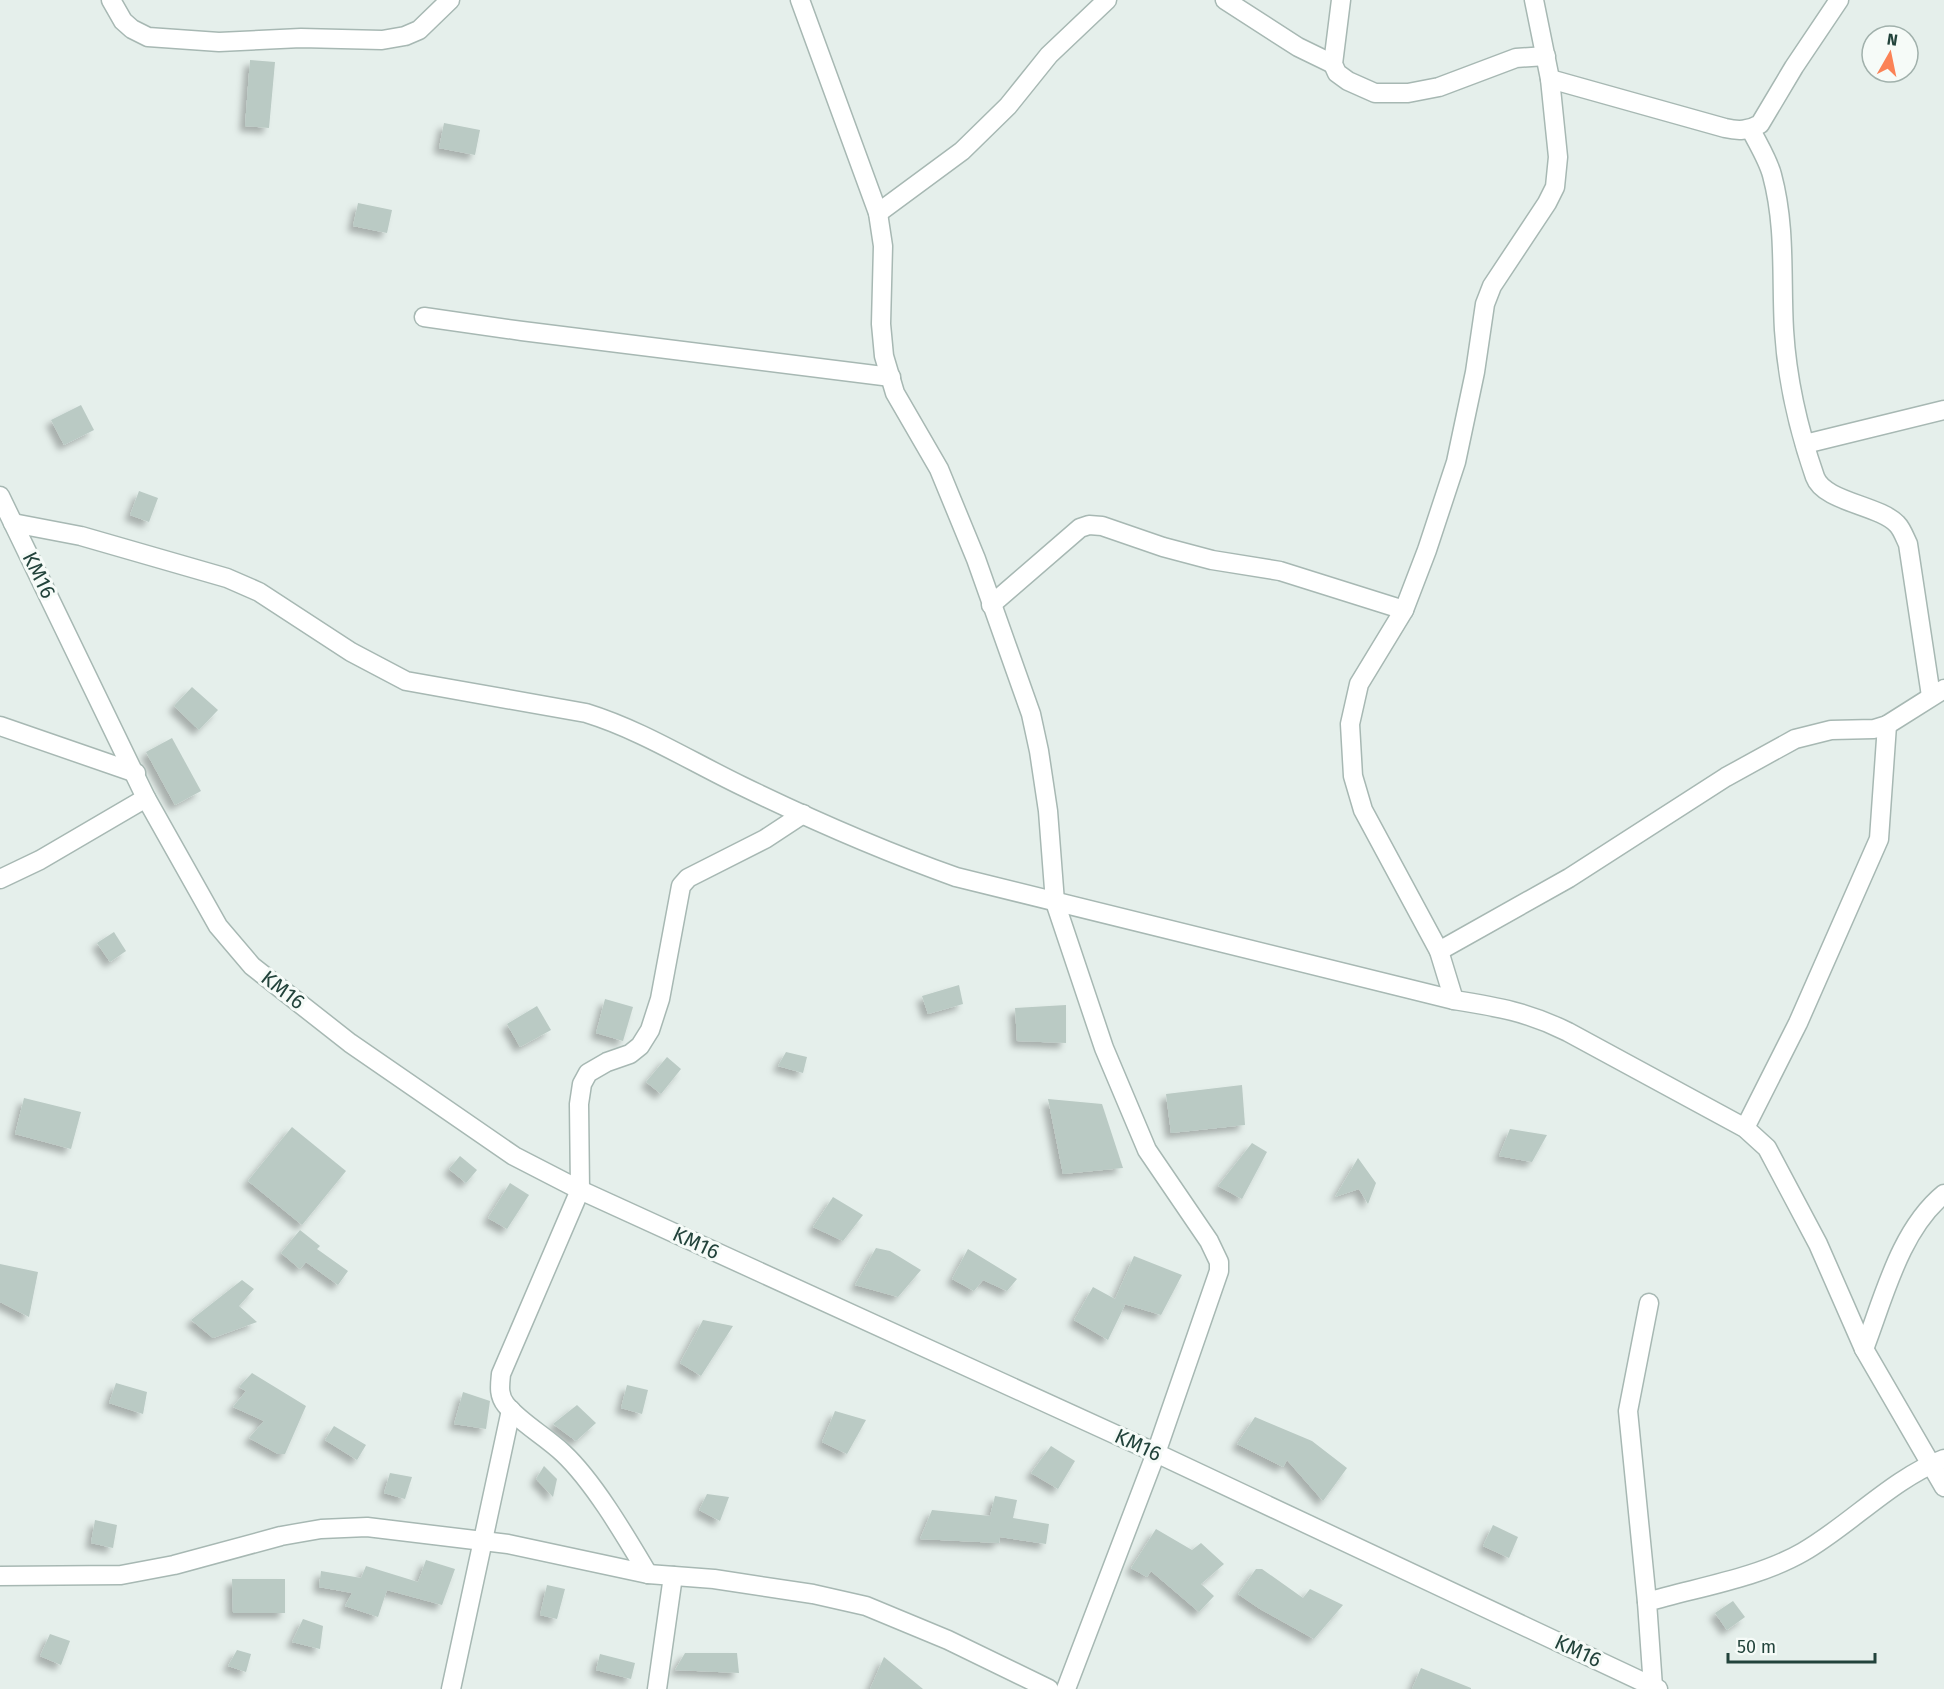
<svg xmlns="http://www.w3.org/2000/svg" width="1944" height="1689" font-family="'Fira Sans',sans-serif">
<defs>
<filter id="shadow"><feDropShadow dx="-5.5" dy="5.5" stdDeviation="3" flood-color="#0004"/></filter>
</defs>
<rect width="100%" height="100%" fill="#e5efeb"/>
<g fill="#bacac4" filter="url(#shadow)">
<path d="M250,60L275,62L269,128L245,126Z"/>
<path d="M444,123L480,130L475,155L439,148Z"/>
<path d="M358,203L392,210L387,233L353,226Z"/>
<path d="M81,405L94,430L64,445L51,420Z"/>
<path d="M139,491L158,498L149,522L130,515Z"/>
<path d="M192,687L218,710L199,730L174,706Z"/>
<path d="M172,738L201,791L175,805L146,752Z"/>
<path d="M114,932L126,951L110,962L97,943Z"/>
<path d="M959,985L963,1004L928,1014L922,996Z"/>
<path d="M605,999L633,1007L623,1041L596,1033Z"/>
<path d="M1066,1005V1043L1017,1041L1015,1008Z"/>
<path d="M537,1006L551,1030L520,1047L507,1024Z"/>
<path d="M786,1052L807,1057L803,1073L778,1066Z"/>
<path d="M667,1057L681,1069L661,1094L646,1082Z"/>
<path d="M1242,1085L1245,1125L1171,1133L1166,1094Z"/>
<path d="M24,1098L81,1112L71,1149L15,1134Z"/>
<path d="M1048,1099L1102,1104L1123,1168L1063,1174Z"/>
<path d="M292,1127L346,1171L302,1225L248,1181Z"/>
<path d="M1510,1129L1547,1135L1532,1162L1499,1156Z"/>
<path d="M1252,1143L1267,1152L1242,1199L1218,1186Z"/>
<path d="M460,1156L477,1170L466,1183L449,1169Z"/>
<path d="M1358,1158L1376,1183L1368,1204L1359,1189L1335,1197Z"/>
<path d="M510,1183L529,1195L507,1229L488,1218Z"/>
<path d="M833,1197L863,1215L843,1241L813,1227Z"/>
<path d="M300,1230L320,1246L317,1249L348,1271L338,1285L306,1262L300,1269L281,1253Z"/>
<path d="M876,1248L890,1251L921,1270L898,1297L855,1285Z"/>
<path d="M968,1249L1017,1279L1007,1291L983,1280L974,1291L952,1279Z"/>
<path d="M1134,1256L1182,1275L1161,1315L1121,1303L1125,1305L1108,1340L1074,1320L1093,1287L1115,1299Z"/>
<path d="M0,1264L38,1272L29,1317L0,1302Z"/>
<path d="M242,1280L254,1289L239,1306L257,1322L213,1338L191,1320Z"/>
<path d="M703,1320L733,1326L701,1376L680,1363Z"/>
<path d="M252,1373L306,1406L285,1454H278L249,1438L264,1421L233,1407L246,1391L239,1387Z"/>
<path d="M116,1383L147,1392L143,1414L109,1403Z"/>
<path d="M627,1385L648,1390L642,1414L621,1408Z"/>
<path d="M463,1392L490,1401L486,1429L454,1424Z"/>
<path d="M577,1405L596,1423L576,1441L553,1424Z"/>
<path d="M835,1411L866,1420L847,1454L822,1442Z"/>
<path d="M1255,1417L1312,1441L1347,1468L1323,1501L1287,1460L1283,1467L1237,1444Z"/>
<path d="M334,1426L366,1445L357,1460L325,1440Z"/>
<path d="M1051,1446L1075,1461L1058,1489L1031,1473Z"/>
<path d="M544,1466L557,1479L553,1497L536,1479Z"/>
<path d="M390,1473L412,1477L405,1499L384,1493Z"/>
<path d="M707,1494L729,1497L720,1521L699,1510Z"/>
<path d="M995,1496L1017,1500L1013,1518L1049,1524L1046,1544L1000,1537L999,1543L920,1539L932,1510L990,1516Z"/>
<path d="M95,1520L117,1525L113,1548L91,1543Z"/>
<path d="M1493,1525L1518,1537L1509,1558L1483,1546Z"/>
<path d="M1156,1529L1192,1550L1201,1543L1224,1564L1201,1584L1214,1596L1199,1612L1151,1571L1147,1577L1131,1568Z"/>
<path d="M426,1560L455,1569L442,1605L387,1590L378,1617L345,1606L352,1593L319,1587L321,1571L361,1578L366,1566L418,1582Z"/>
<path d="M1256,1569H1262L1303,1598L1310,1589L1343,1605L1314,1639L1260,1609L1238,1594Z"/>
<path d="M232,1579H285V1613H233Z"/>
<path d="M547,1585L565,1589L557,1619L540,1615Z"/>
<path d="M1733,1601L1745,1617L1727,1630L1715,1613Z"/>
<path d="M303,1619L323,1626L320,1649L292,1642Z"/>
<path d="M50,1634L70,1641L61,1665L40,1656Z"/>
<path d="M237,1650L251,1654L246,1672L228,1666Z"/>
<path d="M685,1653H737L739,1673L675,1670Z"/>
<path d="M600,1654L635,1663L631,1679L596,1670Z"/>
<path d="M884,1657L923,1689H870Z"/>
<path d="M1421,1668L1471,1688V1689H1412Z"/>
</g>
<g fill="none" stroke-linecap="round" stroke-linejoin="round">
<defs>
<g id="minor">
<path d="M111,0L123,21L132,29L148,37L219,42L301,38L382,40L405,36L419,30L450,0"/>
<path d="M800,0L878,213L883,246L881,324L884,356L895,393L939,469L976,559L1031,714L1039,751L1048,811L1055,902L1104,1048L1147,1150L1209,1241L1219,1262V1271L1156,1453L1066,1689"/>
<path d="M1225,0L1298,47L1333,64"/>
<path d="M1341,0L1333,64L1337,73L1348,81L1375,93H1408L1439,87L1516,58L1546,56"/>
<path d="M1550,79L1725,128C1738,131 1748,131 1760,124L1794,67L1839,0"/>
<path d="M1751,130C1758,144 1768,160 1772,175C1786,227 1781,278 1784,330C1787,379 1799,431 1815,477C1824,502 1879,505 1897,524C1902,529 1905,538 1908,544L1931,696"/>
<path d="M878,213L962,151L1008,106L1049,55L1107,0"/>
<path d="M424,317L522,331L891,377"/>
<path d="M1805,444L1944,410"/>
<path d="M0,496L146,798L218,926L252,966L350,1043L514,1156L580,1190L1156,1453L1658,1689"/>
<path d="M13,523L81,536L227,578L259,592L351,652L406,681L586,713C641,730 690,761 742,786C812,820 883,851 956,877L1454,1000C1498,1007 1528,1012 1568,1032L1745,1128L1767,1148L1818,1244L1864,1349L1944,1487"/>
<path d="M991,605L1080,528L1089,525L1102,526L1163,547L1212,560L1280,571L1404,610"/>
<path d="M0,726L136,773"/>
<path d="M0,879L40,860L146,798"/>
<path d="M1439,951L1569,878L1726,777L1795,739L1831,730L1874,729L1887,725L1944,689"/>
<path d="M1454,1000L1439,951L1363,810L1353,776L1350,724L1359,684L1404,610L1427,550L1456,462L1475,372L1485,304L1492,286L1547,203L1555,187L1558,157L1550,79L1534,0"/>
<path d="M1745,1128L1798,1023L1879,839L1887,725"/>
<path d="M1864,1349C1884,1297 1900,1230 1944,1194"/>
<path d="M648,1574C626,1537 594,1482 563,1453C545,1436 521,1423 506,1405C498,1395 500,1385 501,1374L580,1190L579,1104L582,1084L588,1073L607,1062L630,1054L640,1046L650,1030L660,999L681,886L688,878L765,839L803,814"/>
<path d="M0,1576L121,1575L174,1565L281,1536L321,1529L367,1527L508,1544L648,1574L714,1579L813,1594L866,1606L948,1640L1049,1689"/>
<path d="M1647,1602L1628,1411L1649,1303"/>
<path d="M1653,1687L1647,1602C1698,1587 1758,1578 1803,1552C1850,1525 1893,1478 1944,1459"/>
<path d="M451,1689L511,1410"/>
<path d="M657,1689L673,1576"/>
</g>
</defs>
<use href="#minor" stroke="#a7b8b3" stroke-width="21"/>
<use href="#minor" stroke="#fff" stroke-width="18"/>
</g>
<g text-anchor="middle" stroke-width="6" stroke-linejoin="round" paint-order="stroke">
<g font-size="21" fill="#22433b" stroke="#f6fbf8">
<text transform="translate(39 575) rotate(64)" y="7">KM16</text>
<text transform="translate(283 990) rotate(38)" y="7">KM16</text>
<text transform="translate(696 1243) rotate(25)" y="7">KM16</text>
<text transform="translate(1138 1445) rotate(25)" y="7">KM16</text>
<text transform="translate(1578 1651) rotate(25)" y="7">KM16</text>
</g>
</g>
<g transform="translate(1890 54) rotate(9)"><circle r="28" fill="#f6fbf8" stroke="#a1b1ac" stroke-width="1.5"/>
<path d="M0-4.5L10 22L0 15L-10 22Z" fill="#fb8256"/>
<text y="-9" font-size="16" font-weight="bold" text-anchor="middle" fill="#22433b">N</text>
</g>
<path d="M1728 1653v9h147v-9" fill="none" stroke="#22433b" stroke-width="3"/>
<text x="1737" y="1653" font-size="18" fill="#22433b" stroke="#f6fbf8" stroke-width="4.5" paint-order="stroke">50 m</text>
</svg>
